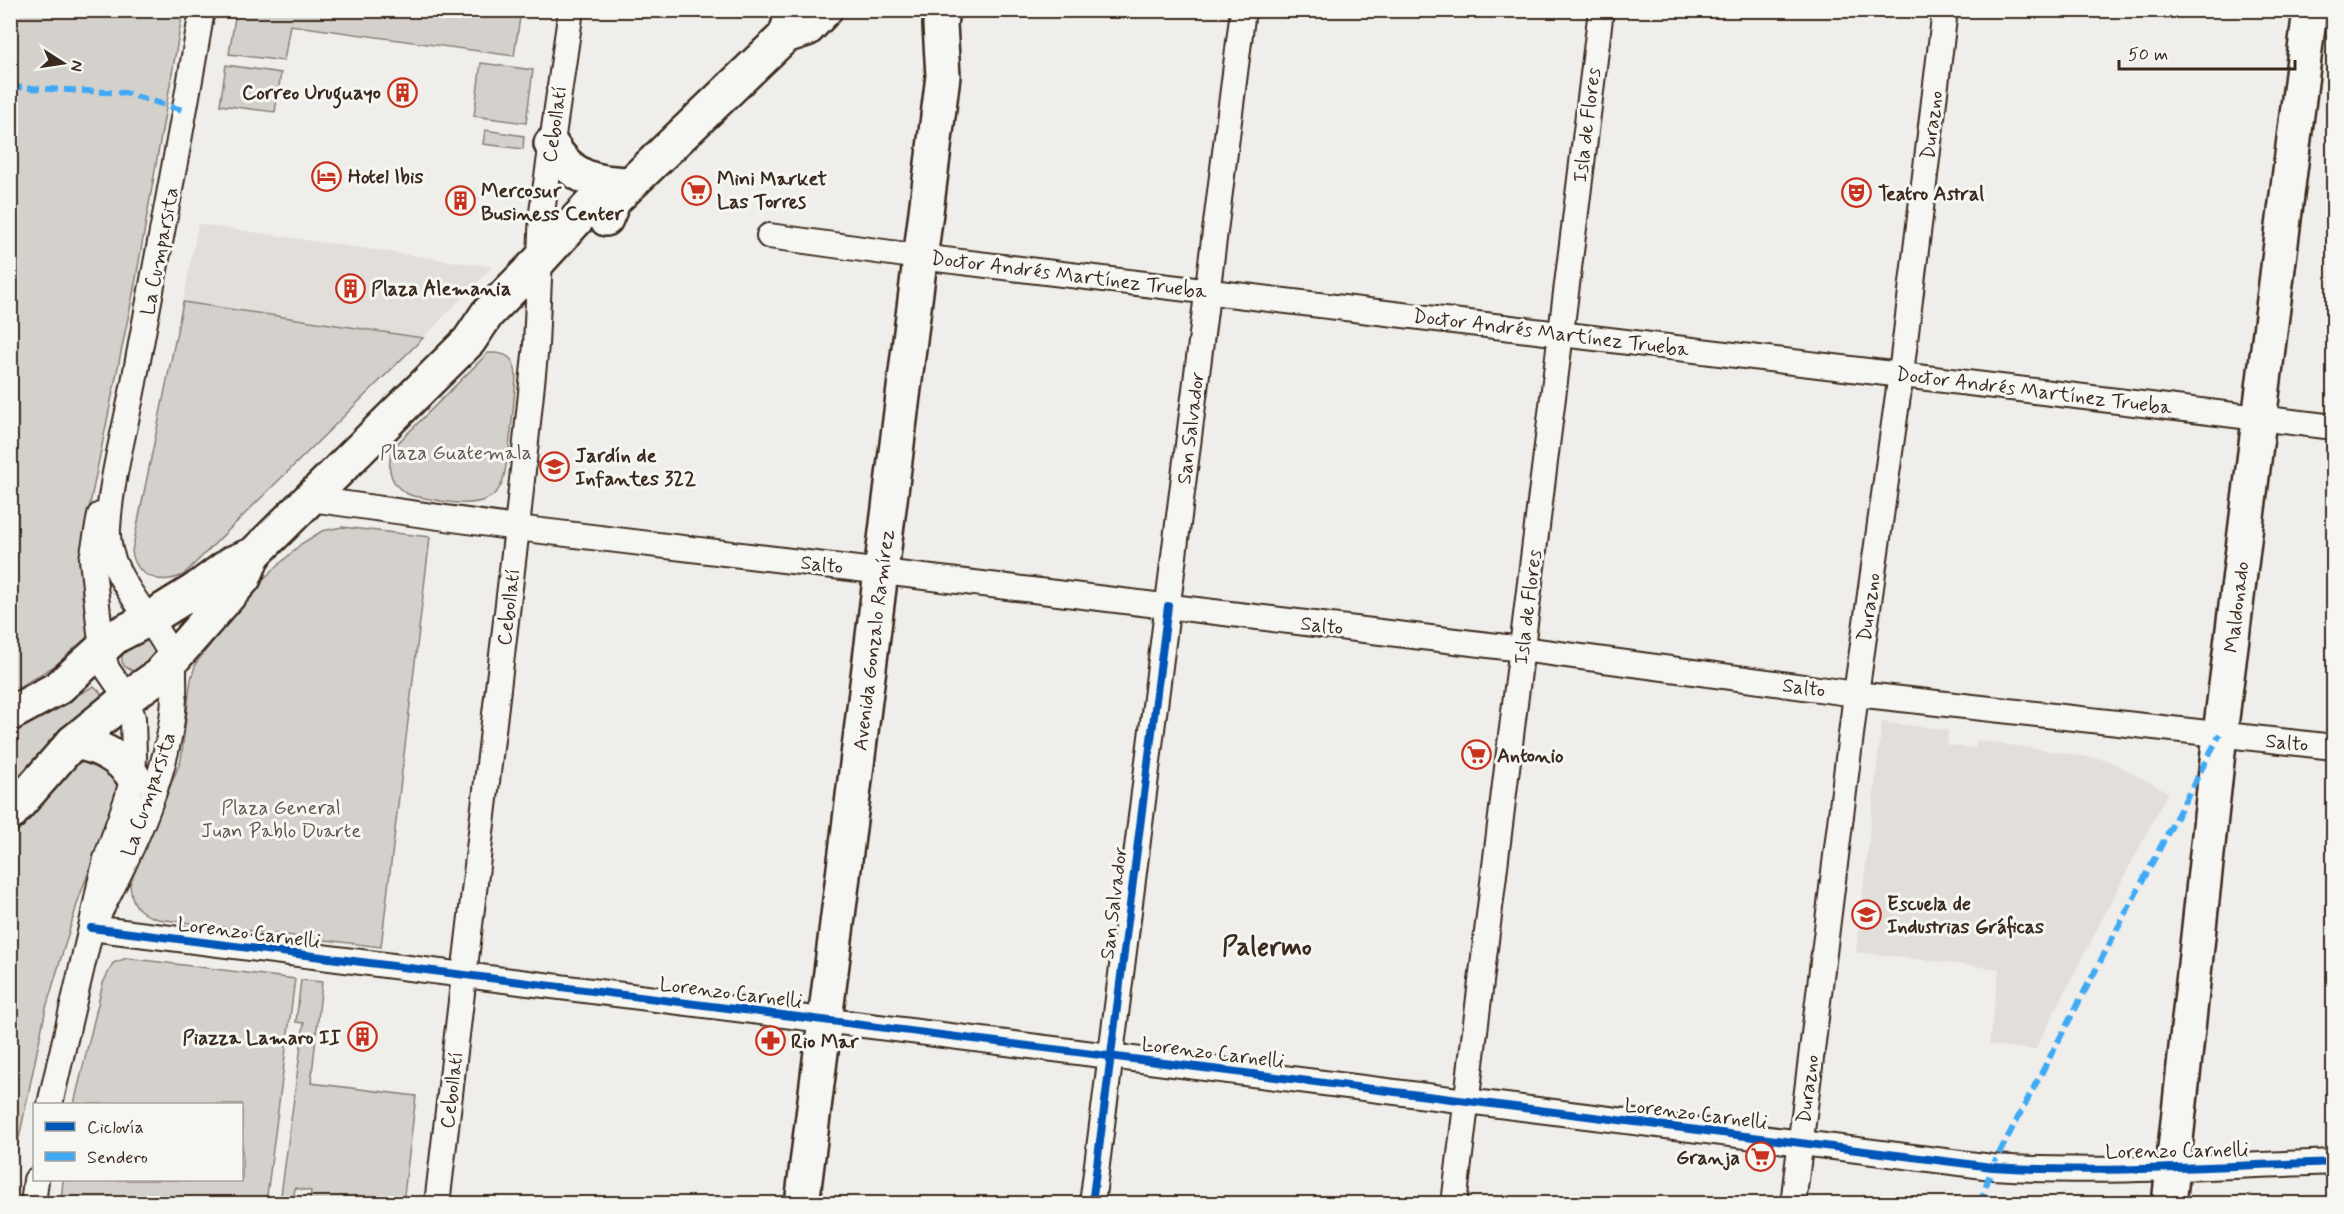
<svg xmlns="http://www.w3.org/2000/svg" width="2344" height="1214" font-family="Mynerve,sans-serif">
<rect width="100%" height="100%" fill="#efeeea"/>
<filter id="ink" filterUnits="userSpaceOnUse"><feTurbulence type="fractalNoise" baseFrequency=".0167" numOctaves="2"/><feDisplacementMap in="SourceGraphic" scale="12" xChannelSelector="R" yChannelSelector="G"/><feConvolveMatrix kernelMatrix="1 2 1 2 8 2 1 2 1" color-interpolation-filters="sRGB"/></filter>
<g filter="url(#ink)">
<g fill="#e2dfdb">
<path d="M198,224L492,267L423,338L404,336L183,302Z"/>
<path d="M1882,722L1948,730L1947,745L1975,748L1977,740L2108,760L2168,792L2035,1050L1989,1045L1999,969L1856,952Z"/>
</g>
<g fill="#d4d1cc" stroke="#887e75" stroke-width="1.5">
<path d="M10,11H183L135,284L82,543V597L89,624V632L84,643L56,665L23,685L11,688Z"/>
<path d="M236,11V10L521,11L514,56L290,25L284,61L229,54Z"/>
<path d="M481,63L533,70L526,123L474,116Z"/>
<path d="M226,65L281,73L275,112L220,105Z"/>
<path d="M485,130L524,136L523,149L483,144Z"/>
<path d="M183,302L423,338L183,575C161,585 136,578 132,551Z"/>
<path d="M488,353C508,352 515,358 516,377C514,399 509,473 500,487C497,493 489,499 482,501C461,507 434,499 413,496C391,489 385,469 393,448Z"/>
<path d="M342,527L430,537L381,947L158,919C139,914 131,904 130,884L181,760L191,679L196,663L259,583L301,544L322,531Z"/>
<path d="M147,638L158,653L138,673L125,667L122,662V650Z"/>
<path d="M94,686L100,692L102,699L11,791V728L40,716Z"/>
<path d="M75,760H94L117,782L118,793L79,898L46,1008L11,1177V838L15,829Z"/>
<path d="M127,958L295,979L266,1203H61L63,1180H242V1104H74L103,983L113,963Z"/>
<path d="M301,980L322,982L311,1083L416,1096L403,1203H309L311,1191L295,1188L293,1203H280L304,1023L296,1022Z"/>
</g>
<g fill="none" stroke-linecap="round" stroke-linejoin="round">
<defs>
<g id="street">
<path d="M769,236L920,257L2334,427"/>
<path d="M311,499L517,528L1522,649L1856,694L2334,747"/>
<path d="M91,928L1992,1167C2105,1174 2220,1166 2334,1162"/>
<path d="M91,928C129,858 178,760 174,679C174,672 175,662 171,655C152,615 105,575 108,528C111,475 127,424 136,371C158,251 182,131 202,10"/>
<path d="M50,1104L91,928L100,884L106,859L127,799L133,776L134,757L133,718L127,698L107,669L102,651L92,559L100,515"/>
<path d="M33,1204L36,1180"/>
<path d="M437,1204L517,528L536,345L542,212L571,10"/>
<path d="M1092,1204L1243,10"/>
<path d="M1454,1204C1503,806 1549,408 1601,10"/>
<path d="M1793,1204L1856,694L1901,374L1945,10"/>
</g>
<g id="secondary">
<path d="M785,36L807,29L825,10"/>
<path d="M551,144C571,178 593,183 630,184"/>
<path d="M606,219L614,200L785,36L794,10"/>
<path d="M10,714L58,688L116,636L149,619L194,591L232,563L254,554L469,341L487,314L539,261L591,204L614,200"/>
<path d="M73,742C98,746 118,755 133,776"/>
<path d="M10,814L73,742L127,698L158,676L244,578L253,556"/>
<path d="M802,1204L943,76L940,25L942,10"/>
<path d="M2169,1204L2220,734L2310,10"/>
</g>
</defs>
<use href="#street" stroke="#3b2a1e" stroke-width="28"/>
<use href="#secondary" stroke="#3b2a1e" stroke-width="38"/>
<use href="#street" stroke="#f6f6f2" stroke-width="24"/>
<use href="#secondary" stroke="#f6f6f2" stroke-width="33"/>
<g stroke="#3fa9f5" stroke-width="6" stroke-dasharray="12 6" stroke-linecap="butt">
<path d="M10,87L125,93L186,111"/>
<path d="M1980,1204L1992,1167L2220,734"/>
</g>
<defs>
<g id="cycleway">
<path d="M91,928L1992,1167C2105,1174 2220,1166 2334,1162"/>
<path d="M1092,1204L1168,606"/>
</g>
</defs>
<use href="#cycleway" stroke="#f6f6f2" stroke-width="11"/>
<use href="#cycleway" stroke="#0057b8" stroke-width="8"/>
</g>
</g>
<defs>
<symbol id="building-ring" viewBox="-11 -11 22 22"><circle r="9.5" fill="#f6f6f2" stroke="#c8321e" stroke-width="1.5"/><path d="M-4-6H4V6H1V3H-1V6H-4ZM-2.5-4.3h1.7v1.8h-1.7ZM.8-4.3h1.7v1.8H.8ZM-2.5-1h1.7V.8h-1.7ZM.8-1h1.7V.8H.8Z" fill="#c8321e"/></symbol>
<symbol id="hotel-ring" viewBox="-11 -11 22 22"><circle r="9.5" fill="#f6f6f2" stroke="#c8321e" stroke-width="1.5"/><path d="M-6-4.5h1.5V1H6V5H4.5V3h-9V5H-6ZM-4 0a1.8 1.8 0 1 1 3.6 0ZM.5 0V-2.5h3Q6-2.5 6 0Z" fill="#c8321e"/></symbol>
<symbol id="supermarket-ring" viewBox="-11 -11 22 22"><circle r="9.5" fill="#f6f6f2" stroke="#c8321e" stroke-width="1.5"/><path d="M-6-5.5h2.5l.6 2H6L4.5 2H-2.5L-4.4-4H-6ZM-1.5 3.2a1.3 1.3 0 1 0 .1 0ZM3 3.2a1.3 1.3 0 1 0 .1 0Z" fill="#c8321e"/></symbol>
<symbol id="theatre-ring" viewBox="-11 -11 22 22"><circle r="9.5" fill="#f6f6f2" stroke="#c8321e" stroke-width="1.5"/><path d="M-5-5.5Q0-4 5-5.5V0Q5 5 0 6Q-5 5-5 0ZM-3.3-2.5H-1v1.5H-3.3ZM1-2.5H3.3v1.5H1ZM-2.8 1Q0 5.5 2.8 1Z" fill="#c8321e"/></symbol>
<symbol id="school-ring" viewBox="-11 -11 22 22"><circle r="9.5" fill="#f6f6f2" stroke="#c8321e" stroke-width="1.5"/><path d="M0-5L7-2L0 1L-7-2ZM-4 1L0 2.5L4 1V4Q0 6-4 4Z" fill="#c8321e"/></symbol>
<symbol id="pharmacy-ring" viewBox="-11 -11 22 22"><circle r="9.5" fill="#f6f6f2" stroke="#c8321e" stroke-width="1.5"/><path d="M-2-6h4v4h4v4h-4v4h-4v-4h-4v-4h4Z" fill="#c8321e"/></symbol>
</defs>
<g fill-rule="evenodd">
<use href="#building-ring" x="386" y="76" width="33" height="33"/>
<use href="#hotel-ring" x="310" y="160" width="33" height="33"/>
<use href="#supermarket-ring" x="680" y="174" width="33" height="33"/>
<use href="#theatre-ring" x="1840" y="176" width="33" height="33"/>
<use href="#building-ring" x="444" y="184" width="33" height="33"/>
<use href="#building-ring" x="334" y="272" width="33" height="33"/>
<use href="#school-ring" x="538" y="450" width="33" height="33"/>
<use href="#supermarket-ring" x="1460" y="738" width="33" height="33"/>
<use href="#school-ring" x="1850" y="898" width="33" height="33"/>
<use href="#building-ring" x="346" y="1020" width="33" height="33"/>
<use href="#pharmacy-ring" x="754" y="1024" width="33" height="33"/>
<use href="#supermarket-ring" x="1744" y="1140" width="33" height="33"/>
</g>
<g text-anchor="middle" stroke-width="6" stroke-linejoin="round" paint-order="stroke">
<g font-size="20" font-weight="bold" fill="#3b2a1e" stroke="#f6f6f2" text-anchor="start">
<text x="381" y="99" text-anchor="end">Correo Uruguayo</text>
<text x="348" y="183">Hotel Ibis</text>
<text x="717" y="185">Mini Market<tspan x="717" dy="23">Las Torres</tspan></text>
<text x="481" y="197">Mercosur<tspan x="481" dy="23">Business Center</tspan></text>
<text x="1878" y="200">Teatro Astral</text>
<text x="371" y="295">Plaza Alemania</text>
<text x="575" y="462">Jardín de<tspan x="575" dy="23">Infantes 322</tspan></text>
<text x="1497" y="762">Antonio</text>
<text x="1887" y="910">Escuela de<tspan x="1887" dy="23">Industrias Gráficas</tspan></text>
<text x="341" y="1044" text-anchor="end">Piazza Lamaro II</text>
<text x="791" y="1048">Rio Mar</text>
<text x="1740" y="1164" text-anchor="end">Granja</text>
</g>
<g font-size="20" fill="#3b2a1e" stroke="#f6f6f2">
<text transform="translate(554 124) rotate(-82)" y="7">Cebollatí</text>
<text transform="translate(1586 125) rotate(-83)" y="7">Isla de Flores</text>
<text transform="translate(1931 125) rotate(-83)" y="7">Durazno</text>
<text transform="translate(159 251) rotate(-79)" y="7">La Cumparsita</text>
<text transform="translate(1069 274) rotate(7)" y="7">Doctor Andrés Martínez Trueba</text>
<text transform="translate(1551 332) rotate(7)" y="7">Doctor Andrés Martínez Trueba</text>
<text transform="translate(2034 390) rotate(7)" y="7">Doctor Andrés Martínez Trueba</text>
<text transform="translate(1190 428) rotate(-83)" y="7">San Salvador</text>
<text transform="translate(822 564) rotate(7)" y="7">Salto</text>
<text transform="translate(508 607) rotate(-83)" y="7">Cebollatí</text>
<text transform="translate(1527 607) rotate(-83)" y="7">Isla de Flores</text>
<text transform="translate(1868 607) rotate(-82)" y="7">Durazno</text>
<text transform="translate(2236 607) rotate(-83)" y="7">Maldonado</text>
<text transform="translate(1322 625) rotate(7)" y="7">Salto</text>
<text transform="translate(873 640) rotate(-83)" y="7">Avenida Gonzalo Ramírez</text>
<text transform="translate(1804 687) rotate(8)" y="7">Salto</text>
<text transform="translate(2287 742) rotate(6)" y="7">Salto</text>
<text transform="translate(148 794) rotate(-71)" y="7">La Cumparsita</text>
<text transform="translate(1113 903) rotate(-83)" y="7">San Salvador</text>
<text transform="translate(249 932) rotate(7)" y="7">Lorenzo Carnelli</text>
<text transform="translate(731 992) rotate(7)" y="7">Lorenzo Carnelli</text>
<text transform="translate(1213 1052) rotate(7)" y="7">Lorenzo Carnelli</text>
<text transform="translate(1807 1089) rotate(-83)" y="7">Durazno</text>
<text transform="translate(451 1090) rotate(-83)" y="7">Cebollatí</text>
<text transform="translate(1696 1113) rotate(7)" y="7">Lorenzo Carnelli</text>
<text transform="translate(2177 1150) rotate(-1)" y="7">Lorenzo Carnelli</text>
</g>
<g font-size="20" fill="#61544a" stroke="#f6f6f2">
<text x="456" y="459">Plaza Guatemala</text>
<text x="281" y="814">Plaza General<tspan x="281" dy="23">Juan Pablo Duarte</tspan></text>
</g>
<g font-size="26" font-weight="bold" fill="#3b2a1e" stroke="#f6f6f2">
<text x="1267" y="955">Palermo</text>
</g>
</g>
<rect width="2344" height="1214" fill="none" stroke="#f6f6f2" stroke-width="36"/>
<rect x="18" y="18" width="2308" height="1178" fill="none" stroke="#3b2a1e" stroke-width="2" filter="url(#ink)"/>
<rect x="33" y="1103" width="210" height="78" fill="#f6f6f2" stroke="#aba49d" stroke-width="1.5"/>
<rect x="45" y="1122" width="30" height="9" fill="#0057b8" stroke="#aba49d" stroke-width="1.5"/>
<text x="87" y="1133" font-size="18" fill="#3b2a1e">Ciclovía</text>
<rect x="45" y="1152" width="30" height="9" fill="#3fa9f5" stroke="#aba49d" stroke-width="1.5"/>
<text x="87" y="1163" font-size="18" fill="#3b2a1e">Sendero</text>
<g transform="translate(63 63) rotate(102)" stroke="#f6f6f2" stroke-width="4.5" paint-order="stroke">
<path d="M0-4.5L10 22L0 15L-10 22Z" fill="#3b2a1e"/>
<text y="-9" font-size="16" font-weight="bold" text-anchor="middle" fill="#3b2a1e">N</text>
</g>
<path d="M2119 60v9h176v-9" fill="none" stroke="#3b2a1e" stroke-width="3"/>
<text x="2128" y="60" font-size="18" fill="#3b2a1e" stroke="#f6f6f2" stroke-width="4.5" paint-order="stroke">50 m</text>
</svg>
